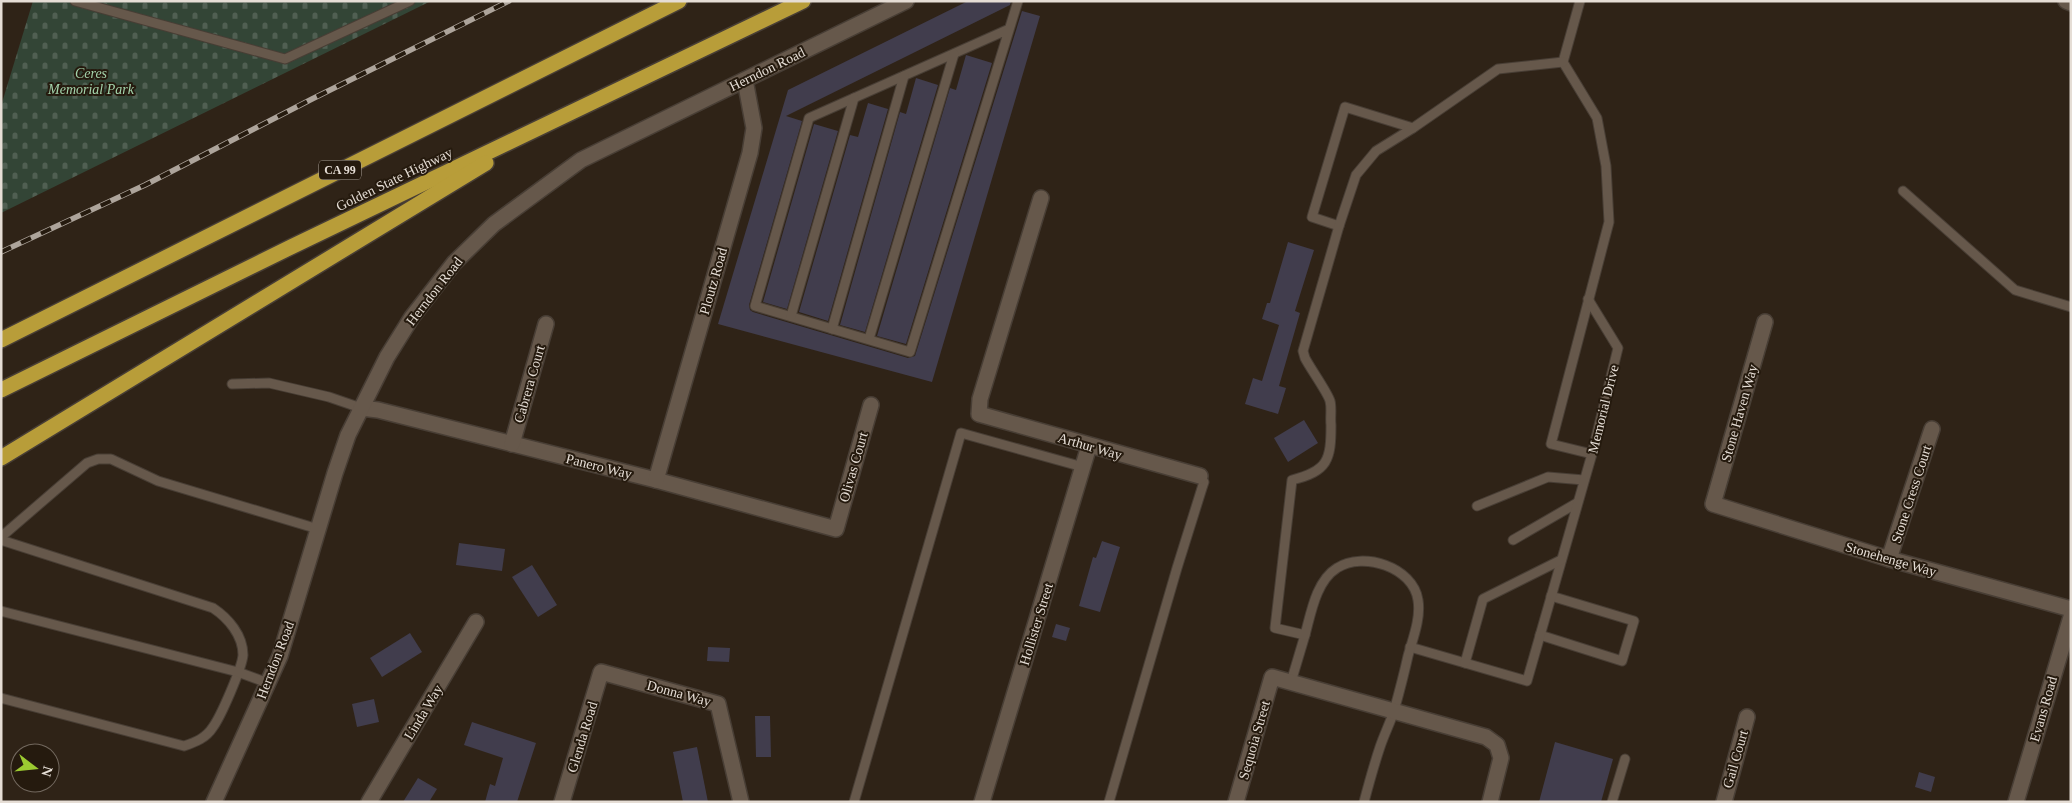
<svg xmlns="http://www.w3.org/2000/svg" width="2072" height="803" font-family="'Times New Roman',serif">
<defs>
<pattern id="cemetery-stones" width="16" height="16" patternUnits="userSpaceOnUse" patternTransform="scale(1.25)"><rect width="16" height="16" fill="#334536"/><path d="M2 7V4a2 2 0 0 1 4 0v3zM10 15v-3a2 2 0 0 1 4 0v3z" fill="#505f52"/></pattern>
</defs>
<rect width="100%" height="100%" fill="#2f2317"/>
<path fill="url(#cemetery-stones)" d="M33,1H431L1,213V106Z"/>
<g fill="#413d4d">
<path d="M968,1H1011L1010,5L786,116L802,121L749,305L750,310L753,312L908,358L915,356L1022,11L1040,16L932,382L718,324L788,90Z"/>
<path d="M966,55L992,63L906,344L877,336L950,88L956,90Z"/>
<path d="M916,78L938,85L865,332L840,325L900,112L906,114Z"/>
<path d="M868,103L888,109L828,321L799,312L850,135L858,137Z"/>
<path d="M814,124L838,131L787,309L763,302Z"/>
<path d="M1288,242L1314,250L1295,311L1300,313L1279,386L1286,388L1278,414L1245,404L1253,378L1262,381L1279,325L1262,319L1267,303H1270Z"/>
<path d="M1304,420L1318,443L1288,462L1274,438Z"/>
<path d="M1102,541L1120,547L1100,612L1079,606L1093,557L1096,558Z"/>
<path d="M459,543L505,549L502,571L456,565Z"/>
<path d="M532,565L557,605L538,617L512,577Z"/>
<path d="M1056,624L1070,628L1066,641L1052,637Z"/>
<path d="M410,633L422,652L382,677L370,658Z"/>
<path d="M708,647L730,648L729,662L707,661Z"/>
<path d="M374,699L379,722L357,727L352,704Z"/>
<path d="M755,716H770L771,757H756Z"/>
<path d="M472,722L536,743L517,802H485L490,784L495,786L503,758L464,745Z"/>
<path d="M1555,742L1613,759L1601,802H1539Z"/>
<path d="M697,747L708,802H683L673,752Z"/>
<path d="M1919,772L1935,777L1931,792L1915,787Z"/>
<path d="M418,778L437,789L429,802H403Z"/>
</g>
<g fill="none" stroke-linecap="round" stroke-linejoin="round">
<defs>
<g id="lane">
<path d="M75,1L285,59L410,1"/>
<path d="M1580,1L1563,62L1597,118L1606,166L1609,222L1551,444L1592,454"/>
<path d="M1009,29L809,118L755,306L910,352L1018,1"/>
<path d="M1903,191L2015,290L2071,307"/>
<path d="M1339,226L1312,217L1345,107L1413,128"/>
<path d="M791,316L854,98"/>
<path d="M832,329L904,76"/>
<path d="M869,339L954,54"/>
<path d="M232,384L269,383L329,397L361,408"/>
<path d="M1477,506L1548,477L1584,480"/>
<path d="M1,537L87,463L98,459H111L158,481L318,529"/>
<path d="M1,540L213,608C228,618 243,635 243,655C242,668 221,716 213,727C206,738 196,742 184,746L1,698"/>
<path d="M1513,540L1577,503"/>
<path d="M1,611L238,672L268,683"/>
<path d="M1540,635L1622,661L1634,621L1551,596"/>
<path d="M1410,647L1527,681L1592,454L1618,348L1588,299"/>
<path d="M1465,663L1483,599L1561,560"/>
<path d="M1291,682L1305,635"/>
<path d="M854,802L961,433L1083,467"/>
<path d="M1109,802L1177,568L1202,488L1204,482L1200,476"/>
<path d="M1364,802C1369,783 1374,765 1380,747C1384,735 1390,723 1394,711C1399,693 1404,674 1408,656C1413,638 1421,618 1418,600C1413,567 1363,551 1337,568C1316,581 1311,613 1305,635L1275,628L1292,480C1328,471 1331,460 1331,425C1330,418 1332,408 1330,401C1328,393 1310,368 1305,358L1303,351L1339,226L1356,175L1376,151L1413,128L1498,69L1563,62"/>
<path d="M1612,802L1625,759"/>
</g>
<g id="street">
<path d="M2066,1L2071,3"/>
<path d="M1041,198L980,399L979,414L1200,476"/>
<path d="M1765,322L1713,504L1889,559L2071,609"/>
<path d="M361,408L378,410L656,480L836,529L871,405"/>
<path d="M512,444L546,324"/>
<path d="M656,480L750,153L754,128L745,80"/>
<path d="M1889,559L1932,429"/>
<path d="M369,802L476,622"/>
<path d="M562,802L601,672L718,704L741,802"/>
<path d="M982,802L1089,446"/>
<path d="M1236,802L1272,677L1486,737L1497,745L1501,758L1490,802"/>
<path d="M1724,802L1747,717"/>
<path d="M2016,802L2071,617"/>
</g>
<path id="secondary" d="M214,802L280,656L335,473L348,435L387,357L412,317L454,263L494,224L581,160L906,1"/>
<g id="highway">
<path d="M1,340L679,1"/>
<path d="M1,390L291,247L803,1"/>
<path d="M1,458L486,163"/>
</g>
</defs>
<use href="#lane" stroke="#483e35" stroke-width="11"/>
<use href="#street" stroke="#483e35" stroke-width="18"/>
<use href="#secondary" stroke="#483e35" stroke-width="18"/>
<use href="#highway" stroke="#483e35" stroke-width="18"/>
<use href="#lane" stroke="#66584b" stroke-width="9"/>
<use href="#street" stroke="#66584b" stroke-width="15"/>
<use href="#secondary" stroke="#66584b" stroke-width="15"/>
<use href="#highway" stroke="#b89d39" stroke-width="15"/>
<defs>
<path id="rail" d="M1,252L145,185L312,99L509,1"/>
</defs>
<use href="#rail" stroke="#ada49b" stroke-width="5.5"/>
<use href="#rail" stroke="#251a0e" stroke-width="4" stroke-dasharray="11" stroke-linecap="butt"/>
</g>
<g text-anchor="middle" stroke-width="4" stroke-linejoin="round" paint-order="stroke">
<rect fill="#251a0e" stroke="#aba299" stroke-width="1" x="319" y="160.5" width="42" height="19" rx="4"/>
<g font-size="12" font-weight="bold" fill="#e5ddd5">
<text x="340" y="174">CA 99</text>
</g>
<g font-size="14" fill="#e5ddd5" stroke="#251a0e">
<text transform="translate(767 69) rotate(-26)" y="5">Herndon Road</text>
<text transform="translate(394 179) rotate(-26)" y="5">Golden State Highway</text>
<text transform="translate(713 281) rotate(-74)" y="5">Ploutz Road</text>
<text transform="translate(434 291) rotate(-52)" y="5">Herndon Road</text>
<text transform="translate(529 384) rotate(-74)" y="5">Cabrera Court</text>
<text transform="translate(1603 409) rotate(-76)" y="5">Memorial Drive</text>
<text transform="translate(1739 413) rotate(-74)" y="5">Stone Haven Way</text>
<text transform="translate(1090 446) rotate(16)" y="5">Arthur Way</text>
<text transform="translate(599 466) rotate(14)" y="5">Panero Way</text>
<text transform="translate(853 467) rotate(-74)" y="5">Olivas Court</text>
<text transform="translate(1911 494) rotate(-72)" y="5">Stone Cress Court</text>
<text transform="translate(1891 559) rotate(16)" y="5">Stonehenge Way</text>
<text transform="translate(1036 624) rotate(-73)" y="5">Hollister Street</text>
<text transform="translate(275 660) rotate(-69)" y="5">Herndon Road</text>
<text transform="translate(679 693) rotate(15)" y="5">Donna Way</text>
<text transform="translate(2043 709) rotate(-74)" y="5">Evans Road</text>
<text transform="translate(423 712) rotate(-59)" y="5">Linda Way</text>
<text transform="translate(582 737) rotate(-73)" y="5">Glenda Road</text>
<text transform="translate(1254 740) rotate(-74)" y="5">Sequoia Street</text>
<text transform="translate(1735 759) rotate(-74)" y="5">Gail Court</text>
</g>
<g font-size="14" font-style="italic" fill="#a4d4ac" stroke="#251a0e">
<text x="91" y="78">Ceres<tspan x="91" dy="16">Memorial Park</tspan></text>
</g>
</g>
<rect width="2072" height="803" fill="none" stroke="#e5ddd5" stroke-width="5"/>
<g transform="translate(35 768) rotate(106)"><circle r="24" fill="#251a0e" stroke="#72685e"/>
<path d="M0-4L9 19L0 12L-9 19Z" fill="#9cca31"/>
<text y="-8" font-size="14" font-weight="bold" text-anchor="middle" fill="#e5ddd5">N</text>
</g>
</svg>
